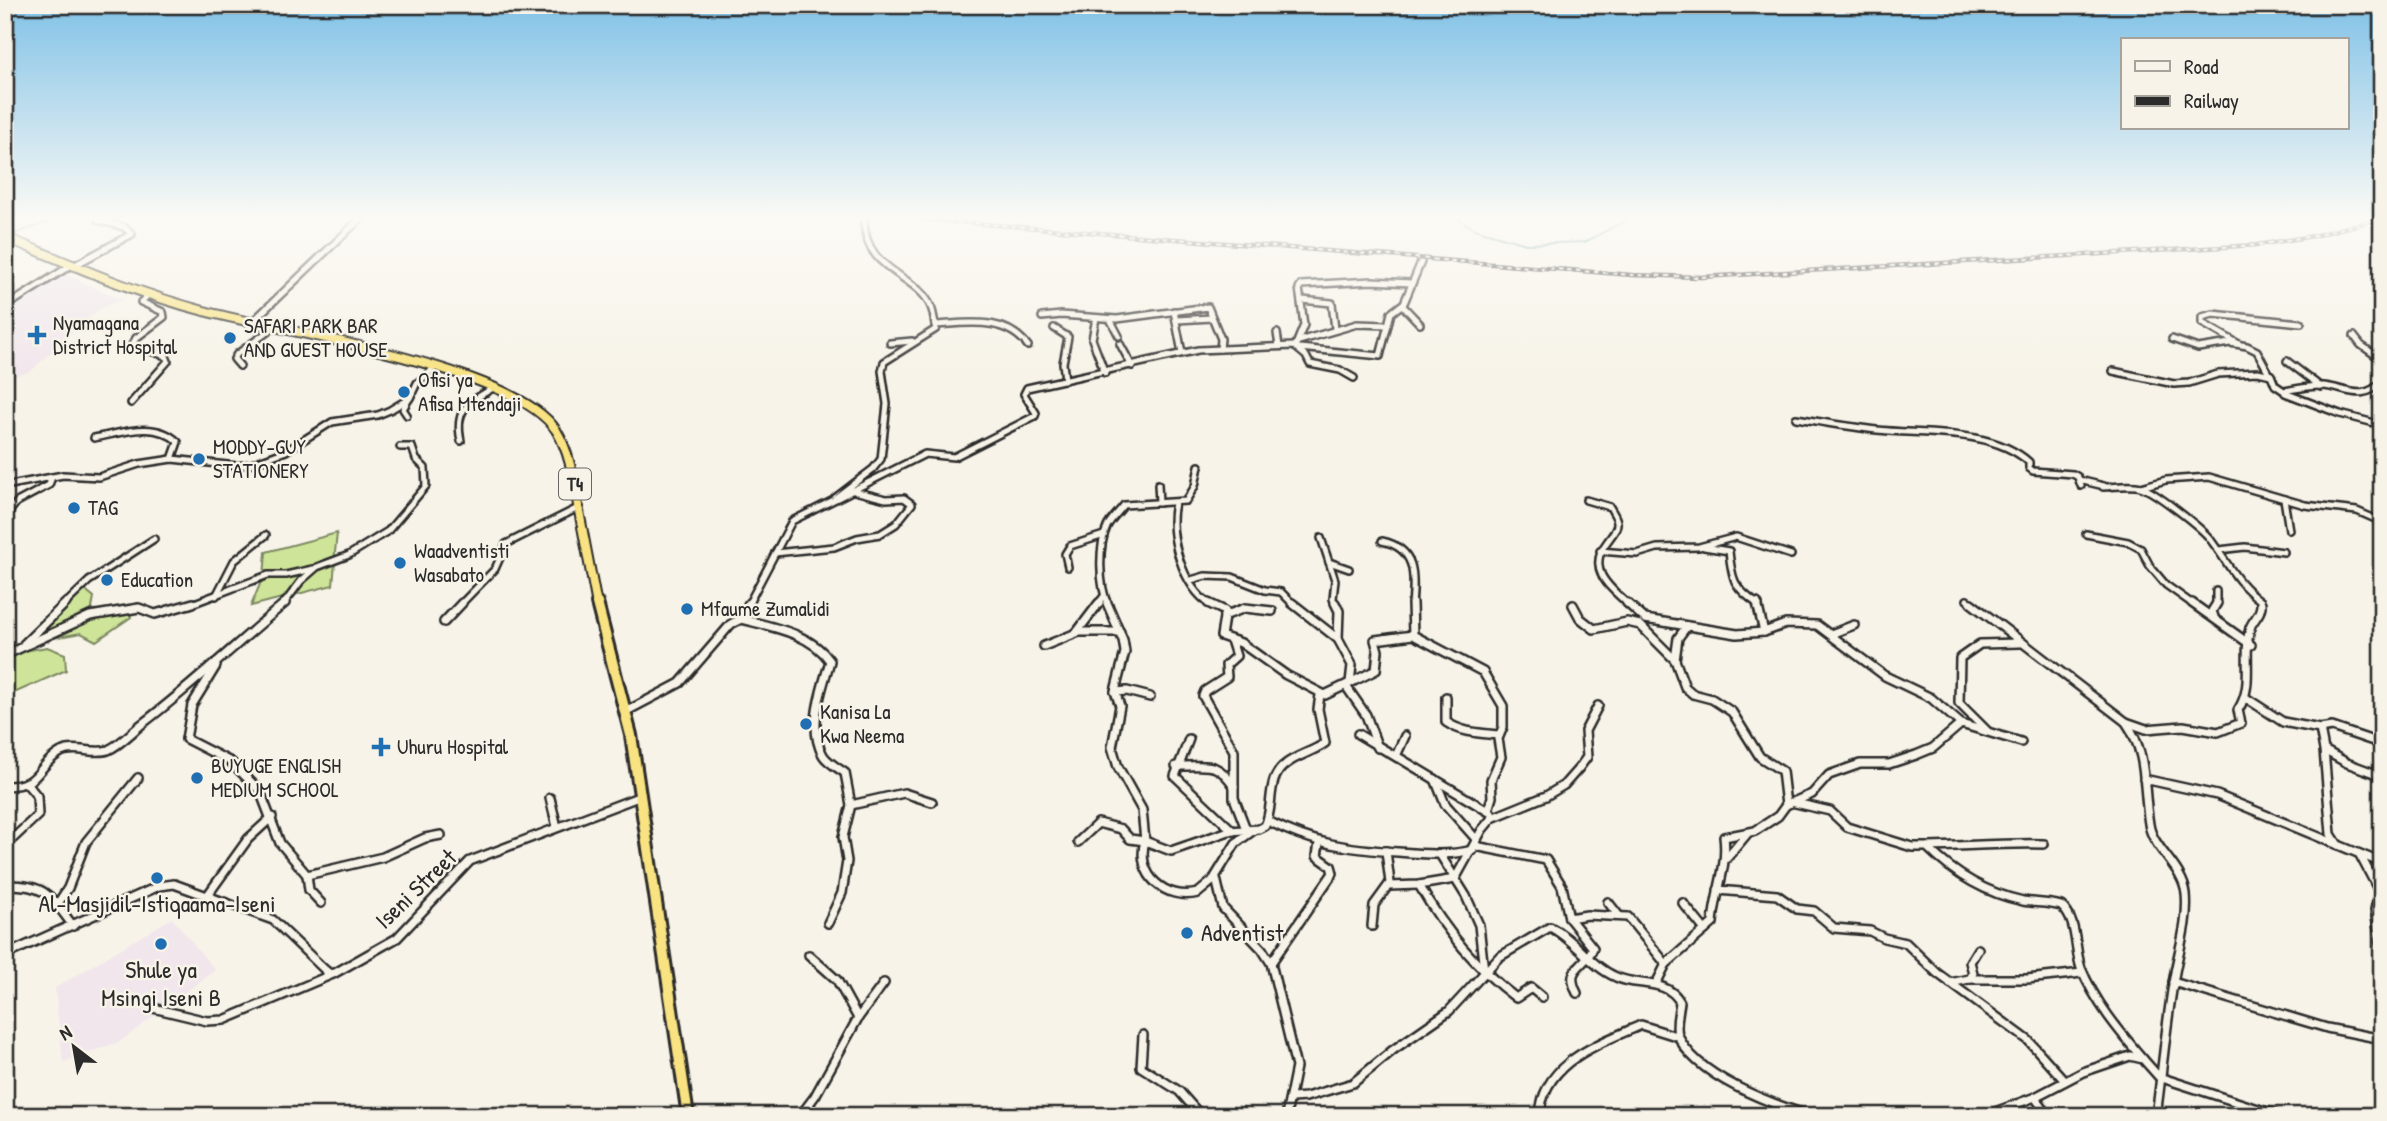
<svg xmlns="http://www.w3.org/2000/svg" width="2387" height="1121" font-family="'Patrick Hand',sans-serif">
<rect width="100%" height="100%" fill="#f7f3e8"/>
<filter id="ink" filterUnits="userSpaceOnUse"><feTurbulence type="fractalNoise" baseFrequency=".0143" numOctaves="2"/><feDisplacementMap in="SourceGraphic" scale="14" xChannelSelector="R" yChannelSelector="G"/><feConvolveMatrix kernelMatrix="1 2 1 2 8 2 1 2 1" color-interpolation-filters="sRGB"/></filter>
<g filter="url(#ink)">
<g fill="#f1e6ec">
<path d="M63,273L122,300L102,308L84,321L30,372L5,378V309Z"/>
<path d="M172,918L215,970L121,1041L63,1062L55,988Z"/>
</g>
<g fill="#cee499" stroke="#7c8862" stroke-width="2">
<path d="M337,533L334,562L264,577L266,552Z"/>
<path d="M335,563L333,585L251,606L262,579Z"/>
<path d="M83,588L94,597L91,614L31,642Z"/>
<path d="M128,605L131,617L96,641L81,633L53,638L104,613Z"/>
<path d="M47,647L65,654L66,670L5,697V658L18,652Z"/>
</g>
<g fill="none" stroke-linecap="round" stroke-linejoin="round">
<g stroke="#62929b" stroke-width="2">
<path d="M185,219H193"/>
<path d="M1459,219L1474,229L1526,244L1585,242L1628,219"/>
<path d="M10,235L58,219"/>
</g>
<defs>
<g id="minor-far1">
<path d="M75,265L132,234L124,227L98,220"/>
<path d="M1302,300L1332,303L1335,329"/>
<path d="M1402,305L1420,324"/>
<path d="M5,307L73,264"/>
<path d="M1174,311L1182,353"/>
<path d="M1042,317L1061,315L1117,319L1208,307L1221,339L1220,349"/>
<path d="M1096,318L1092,339L1105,373"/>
<path d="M1110,319L1119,336"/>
<path d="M1177,320L1212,318"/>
<path d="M251,323L360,219"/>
<path d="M935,325C968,323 1006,316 1028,346"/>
<path d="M1054,328L1068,337L1063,363L1065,380"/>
<path d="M1277,333L1279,346"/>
<path d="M2354,336L2361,345L2382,360"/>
<path d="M2172,339L2198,348L2230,343L2247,346L2257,351L2270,375"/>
<path d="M1299,341L1357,324L1388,325"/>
<path d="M890,343L912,341"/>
<path d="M1120,344L1132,366"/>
<path d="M2239,344L2202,323V317L2213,314L2301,323"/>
<path d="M1295,347L1304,325L1299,288L1301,285L1372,281L1411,283"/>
<path d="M1299,348L1380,356L1391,313L1404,303L1421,262"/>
<path d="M2287,361L2321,387"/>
<path d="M240,366L234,359L237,354L273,328"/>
<path d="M2113,371L2174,384L2189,383L2218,374L2258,372L2271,375L2275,385L2284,391C2296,389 2312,385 2324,386C2346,388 2363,403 2382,381"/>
<path d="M2285,393L2340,414L2382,425"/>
<path d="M131,403L168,361L166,356L132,345L136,338L164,317L163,312L141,302L149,294"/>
<path d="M407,415L403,409L409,399"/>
<path d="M1796,418C1823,422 1850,427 1877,430C1925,435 1991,428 2029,462V468L2033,471L2073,474L2078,477L2081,486"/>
<path d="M94,438C122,433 155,420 178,442L172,459"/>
<path d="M461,441C454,409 468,403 493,388"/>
<path d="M2079,480L2104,486"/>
<path d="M1158,484L1159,503"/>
<path d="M5,486L63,475L99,477L139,464L172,459L237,466L251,464L286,451L332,422L378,415L390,410L410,398L417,383L437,366"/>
<path d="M2103,487C2114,487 2130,484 2141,487C2154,491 2202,528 2210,539C2229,564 2235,582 2261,601L2262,605"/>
<path d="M2141,487L2166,480L2209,477L2305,505L2357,511L2382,522"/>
<path d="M835,498L873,469L881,459L887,404L882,371L884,362L936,329C934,322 934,314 931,307C917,273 864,273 864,219"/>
<path d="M2284,499L2289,530"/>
<path d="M1586,500L1610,507C1612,511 1617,518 1617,522C1618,529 1611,536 1607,542C1586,569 1609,587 1629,605"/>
<path d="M1175,503C1168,535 1182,587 1211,605"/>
<path d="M5,517L17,502L49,485L52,477"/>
<path d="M2086,534L2128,542L2141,549L2150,566L2166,585L2194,605"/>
<path d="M1321,538L1335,580L1333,599L1336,605"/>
<path d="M1382,541C1416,548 1415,575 1412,605"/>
<path d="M1704,547L1729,551C1732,581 1734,588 1759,605"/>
<path d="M2219,550L2245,547L2284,552"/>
<path d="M1600,551L1637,554L1657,548L1699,547L1736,537L1791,555"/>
<path d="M775,553L834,547L857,538L880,534L896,524L912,504L904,498L886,499L854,491"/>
<path d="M1329,562L1349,569"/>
<path d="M1068,567L1065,554L1070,546L1104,535"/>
<path d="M1191,580L1205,576L1232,577L1265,590L1281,592L1294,605"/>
<path d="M216,596L234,561L266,535"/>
<path d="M1967,600L1974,605"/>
<path d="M64,605L89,581L154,539"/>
<path d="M189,605L268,575H286L313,569"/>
<path d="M283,605L301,581L317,567L349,555L388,531L426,486L425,468L416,459L412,447H400"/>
<path d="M460,605L495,569L506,544L580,507"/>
<path d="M748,605L792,521L925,454L954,457L1035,416L1036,413L1024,394L1027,388L1198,350L1294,346L1306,356L1310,364L1340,370L1354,378"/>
<path d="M1097,605L1104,596"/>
<path d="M1108,605C1099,585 1098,547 1107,527C1110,520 1119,512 1124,505L1186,501L1195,486L1199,466"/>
<path d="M2216,605V591"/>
</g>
<g id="minor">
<path d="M1107,603L1123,640L1125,652L1115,691L1120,706L1112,747L1118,767L1142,810L1145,841L1171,851L1229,831L1259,829L1265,826C1275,805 1265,779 1286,764C1297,755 1313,752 1325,743L1318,709L1320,695"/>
<path d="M1208,603L1225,611L1221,636L1241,643L1286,675L1325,695L1350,683L1352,665L1338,639L1339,611L1335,603"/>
<path d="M1292,603L1338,639"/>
<path d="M1412,603L1413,635L1483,672L1503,706V727L1498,739L1501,757L1491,780L1492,797L1488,810"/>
<path d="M1627,603L1645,619L1737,634L1764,632L1786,624L1817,625L1885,676L1931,698L1961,724L2021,742"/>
<path d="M1757,603L1764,632"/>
<path d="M1971,603L2126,722C2148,754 2143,787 2149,824C2152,848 2183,867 2186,894C2189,924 2177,954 2173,984C2166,1027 2162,1072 2156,1116"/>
<path d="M2192,603L2251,645"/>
<path d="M1573,605L1580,618L1594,629L1627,622L1640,625L1675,660"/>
<path d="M1224,616L1245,608L1272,611"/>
<path d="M2214,617L2212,611L2217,603"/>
<path d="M741,619C772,627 811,633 830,661C822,689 807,727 823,755C827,762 838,768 845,773L851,805L843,837L847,861L842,893L828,923"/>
<path d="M444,622L462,603"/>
<path d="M1687,626L1678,638L1675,660L1685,687L1693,694L1712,699L1732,712L1760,757L1782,771L1786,805"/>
<path d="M1077,632L1099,603"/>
<path d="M1831,634L1854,625"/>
<path d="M1231,640L1236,656L1226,665L1227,677L1205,691L1203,696L1234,751V798L1246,829"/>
<path d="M24,644L66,603"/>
<path d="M1044,646L1079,632H1120"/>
<path d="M5,655L90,616L139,608L155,614L193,603"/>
<path d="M216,666L192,705L186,739L231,762L260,791L280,843L307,875L383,857L425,838L441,835"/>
<path d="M1350,683L1376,670L1378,651L1375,640L1413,635"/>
<path d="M1346,686L1366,715L1378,748"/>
<path d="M1115,692L1127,691L1150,697"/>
<path d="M1446,697V722C1462,733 1480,733 1499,735"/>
<path d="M2246,698L2283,722L2320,729L2324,750L2347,763L2382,776"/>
<path d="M625,712L680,683L731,624L741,619L749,603"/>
<path d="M2126,722L2146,729L2183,726L2218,732L2241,723L2238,710C2255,685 2242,655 2250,628C2253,619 2262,614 2261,603"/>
<path d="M2320,729L2332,727L2382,744"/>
<path d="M1987,731L1959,703L1960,658L1980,644L2020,643"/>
<path d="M1358,734L1398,758"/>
<path d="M1405,736L1396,756L1491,813"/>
<path d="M1189,739L1175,776L1233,831"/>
<path d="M2324,750L2331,834L2338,845"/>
<path d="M1176,766C1206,767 1216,759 1234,786"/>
<path d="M1435,779L1445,804L1476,839"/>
<path d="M2144,779L2217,795L2382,863"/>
<path d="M5,786C43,786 34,767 61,752C75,745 94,755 108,750C120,745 133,731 142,724C192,686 237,643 285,603"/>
<path d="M550,798L557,827"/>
<path d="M1791,802L1830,811L1847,827L1912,847H1927C1954,874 1985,893 2023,901C2035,903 2048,902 2061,906C2078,920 2074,948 2081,968C2095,1002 2119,1031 2143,1059"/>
<path d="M851,805L904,793L932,802"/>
<path d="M1268,821C1313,844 1348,849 1398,852C1423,854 1448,856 1473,850"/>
<path d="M1078,842L1098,823L1121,829L1130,839L1145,841C1135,875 1166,901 1198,893L1216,878L1223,908L1262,949L1271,963L1296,1067L1286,1116"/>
<path d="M5,846L38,815L37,796L27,784"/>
<path d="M1475,846L1546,860L1562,886L1569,918L1593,948C1584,969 1564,967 1577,993"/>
<path d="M1929,847C1968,846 2005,843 2044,844"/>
<path d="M2360,855L2379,891L2375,910L2382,955"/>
<path d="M1441,856L1466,896L1479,925L1484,971"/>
<path d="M1727,858L1747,834"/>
<path d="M307,875L309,890L321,903"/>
<path d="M1215,877L1236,843L1254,830"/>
<path d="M5,885C46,884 50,895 73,926"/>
<path d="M1419,885C1444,929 1475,967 1516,998L1531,988L1542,997"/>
<path d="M1389,886L1419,885L1455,879L1482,830L1492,818L1546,796L1564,785L1579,768L1587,757L1585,731L1598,706"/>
<path d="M1718,890L1777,895L1797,909L1814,911L1834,928L1870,931L1884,938L1906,943L1937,973L2028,1040L2065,1081"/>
<path d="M207,896L248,839L272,817"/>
<path d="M1608,902L1619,916"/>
<path d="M1683,903L1705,930"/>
<path d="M57,905L68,888L86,842L138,778"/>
<path d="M1569,918L1587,915L1628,917L1666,964"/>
<path d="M1372,926L1374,905L1390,883L1386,851"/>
<path d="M5,955L159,886L174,884L273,920L325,970L330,974L335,973L397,938L470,861L641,796"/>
<path d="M1271,963L1333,873L1331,866L1317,856L1319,843"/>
<path d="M1970,979L1973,973L1970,962L1978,949"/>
<path d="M2173,982L2327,1028L2382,1039"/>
<path d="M1950,983L1969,979H2027L2082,973"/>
<path d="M1656,984L1666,964L1713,923C1715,893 1728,867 1724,837L1755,831L1778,816L1786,805L1812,794L1829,775L1860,764H1889L1916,755L1933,748L1961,724"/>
<path d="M153,1008L207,1021L224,1020L333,974"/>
<path d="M858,1018L884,983"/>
<path d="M1143,1035L1141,1067L1179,1091L1201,1116"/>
<path d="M2035,1097L2048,1116"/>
<path d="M1292,1098L1306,1097L1353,1083L1393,1050L1449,1011L1499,957L1550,927C1575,939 1590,966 1616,977C1637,987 1667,978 1680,1002C1679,1012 1675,1024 1678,1035C1694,1076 1772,1104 1811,1116"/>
<path d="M809,1105L817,1116"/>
<path d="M800,1116L815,1096L858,1018L837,980L809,955"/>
<path d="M1540,1116C1542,1062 1599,1044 1641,1025L1679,1037"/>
<path d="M1984,1116L2035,1097L2083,1072L2130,1056L2143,1059L2159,1077L2280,1116"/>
</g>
<path id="highway-far1" d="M5,237C70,264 135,293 204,311C281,332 514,366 556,430C571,454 574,484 579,511C585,543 591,574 597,605"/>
<path id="highway" d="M597,603L631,735L688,1116"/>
</defs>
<use href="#minor-far1" stroke="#2b2b2b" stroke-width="10"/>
<use href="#minor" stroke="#2b2b2b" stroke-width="12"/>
<use href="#highway-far1" stroke="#2b2b2b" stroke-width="12"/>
<use href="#highway" stroke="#2b2b2b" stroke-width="16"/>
<use href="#minor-far1" stroke="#f7f3e8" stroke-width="5"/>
<use href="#minor" stroke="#f7f3e8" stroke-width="7"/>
<use href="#highway-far1" stroke="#f8e281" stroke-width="8"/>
<use href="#highway" stroke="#f8e281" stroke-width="10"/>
<defs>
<path id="rail" d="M921,219L1632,275L1701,277L2257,245L2313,236L2379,219"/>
</defs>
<use href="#rail" stroke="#2b2b2b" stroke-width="4.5"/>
<use href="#rail" stroke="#f7f3e8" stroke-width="2" stroke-dasharray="4.5" stroke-linecap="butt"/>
</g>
</g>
<linearGradient id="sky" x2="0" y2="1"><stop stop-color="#81c2e7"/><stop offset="0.58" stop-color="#fbfaf5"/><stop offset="1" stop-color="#fbfaf5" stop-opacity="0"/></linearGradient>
<rect width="2387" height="376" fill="url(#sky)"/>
<g fill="#1f6fb2" stroke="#f7f3e8" stroke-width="2.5">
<path d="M33.5 324.5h7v7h7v7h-7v7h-7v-7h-7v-7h7z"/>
<circle cx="230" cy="338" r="7"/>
<circle cx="404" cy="392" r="7"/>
<circle cx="199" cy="459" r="7"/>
<circle cx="74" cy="508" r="7"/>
<circle cx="400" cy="563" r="7"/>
<circle cx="107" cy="580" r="7"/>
<circle cx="687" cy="609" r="7"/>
<circle cx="806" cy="724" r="7"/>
<path d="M377.5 736.5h7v7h7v7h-7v7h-7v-7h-7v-7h7z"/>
<circle cx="197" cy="778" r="7"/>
<circle cx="157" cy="878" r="7"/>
<circle cx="1187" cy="933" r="7"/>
<circle cx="161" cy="944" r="7"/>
</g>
<g text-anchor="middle" stroke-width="5" stroke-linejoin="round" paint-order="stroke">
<rect fill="#f7f3e8" stroke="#686764" stroke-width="2" x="559" y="468.5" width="32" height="31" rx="5"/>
<g font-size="19" font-weight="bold" fill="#2b2b2b">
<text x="575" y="491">T4</text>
</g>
<g font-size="21" fill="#2b2b2b" stroke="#f7f3e8" text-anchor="start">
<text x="53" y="330">Nyamagana<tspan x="53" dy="24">District Hospital</tspan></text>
<text x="244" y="333">SAFARI PARK BAR<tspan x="244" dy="24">AND GUEST HOUSE</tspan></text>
<text x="418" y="387">Ofisi ya<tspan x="418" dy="24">Afisa Mtendaji</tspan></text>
<text x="213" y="454">MODDY-GUY<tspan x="213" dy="24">STATIONERY</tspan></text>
<text x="88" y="515">TAG</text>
<text x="414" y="558">Waadventisti<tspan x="414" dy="24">Wasabato</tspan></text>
<text x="121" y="587">Education</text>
<text x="701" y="616">Mfaume Zumalidi</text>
<text x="820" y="719">Kanisa La<tspan x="820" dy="24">Kwa Neema</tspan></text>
<text x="397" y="754">Uhuru Hospital</text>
<text x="211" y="773">BUYUGE ENGLISH<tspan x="211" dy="24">MEDIUM SCHOOL</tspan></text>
</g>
<g font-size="24" fill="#2b2b2b" stroke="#f7f3e8">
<text transform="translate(416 889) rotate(-44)" y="8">Iseni Street</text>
</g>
<g font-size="24" fill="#2b2b2b" stroke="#f7f3e8">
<text x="157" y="912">Al-Masjidil-Istiqaama-Iseni</text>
<text x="1201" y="941" text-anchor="start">Adventist</text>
<text x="161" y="978">Shule ya<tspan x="161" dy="28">Msingi Iseni B</tspan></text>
</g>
</g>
<rect width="2387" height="1121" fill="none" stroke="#f7f3e8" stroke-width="28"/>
<rect x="14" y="14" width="2359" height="1093" fill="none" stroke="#2b2b2b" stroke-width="2.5" filter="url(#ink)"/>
<rect x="2121" y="38" width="228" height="91" fill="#f7f3e8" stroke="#a5a39c" stroke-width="2"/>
<rect x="2135" y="61" width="35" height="10" fill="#f7f3e8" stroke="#a5a39c" stroke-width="2"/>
<text x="2184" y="74" font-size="21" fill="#2b2b2b">Road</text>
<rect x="2135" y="96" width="35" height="10" fill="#2b2b2b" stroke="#a5a39c" stroke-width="2"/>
<text x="2184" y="108" font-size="21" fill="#2b2b2b">Railway</text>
<g transform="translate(74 1047) rotate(329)" stroke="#f7f3e8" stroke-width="5" paint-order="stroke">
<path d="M0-5L12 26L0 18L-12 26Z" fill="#2b2b2b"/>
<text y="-10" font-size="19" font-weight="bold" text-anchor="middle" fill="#2b2b2b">N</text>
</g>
</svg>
